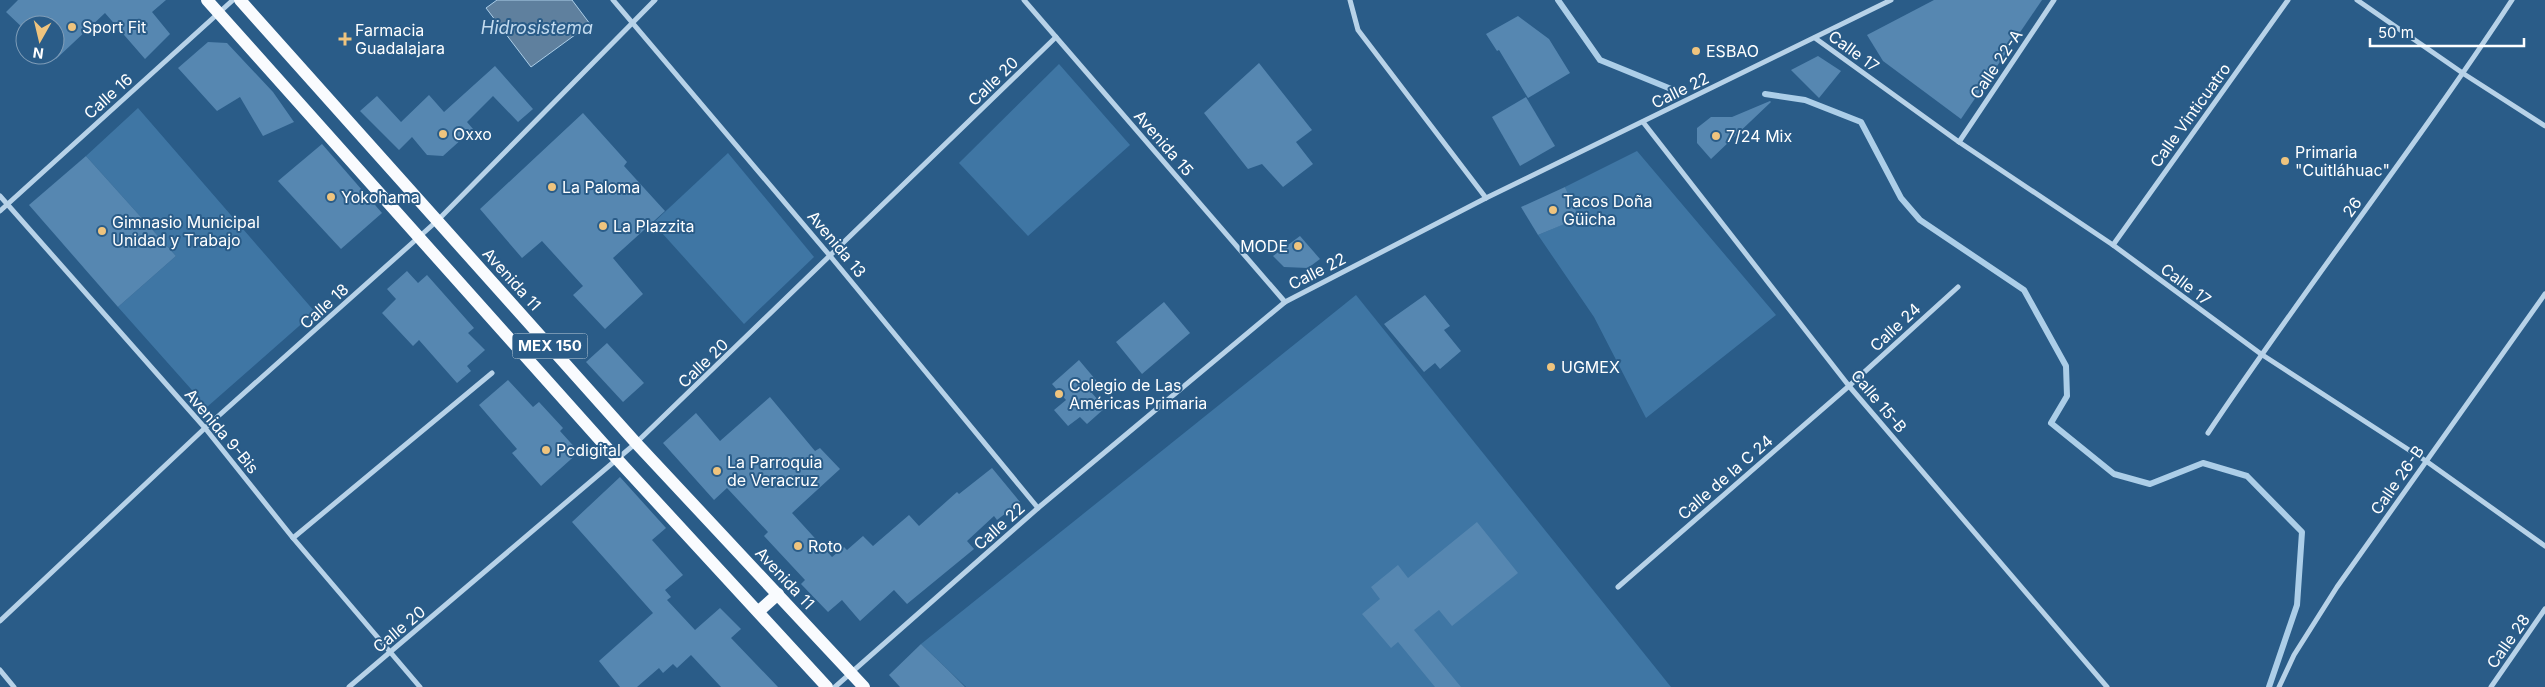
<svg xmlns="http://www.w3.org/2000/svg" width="2545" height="687" font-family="Inter,sans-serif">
<rect width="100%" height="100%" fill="#2a5c88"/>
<g fill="#3f76a4">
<path d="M1059,64L1130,145L1028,236L959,163Z"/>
<path d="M138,108L315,312L207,407L118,307L176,256L86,156Z"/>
<path d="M1637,151L1776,315L1646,418L1594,317L1538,235L1578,218L1565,187Z"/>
<path d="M728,153L814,257L744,324L653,223Z"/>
<path d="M1356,295L1671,687H966L921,644Z"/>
</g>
<path fill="#5f809e" stroke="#accee8" d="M497,0H572L590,24L531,67L486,8Z"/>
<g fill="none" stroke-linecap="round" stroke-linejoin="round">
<g stroke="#accee8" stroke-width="6">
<path d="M1558,0L1600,60L1681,93"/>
<path d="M1765,94L1805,100L1861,122L1901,198L1920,220L2024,290L2066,366L2067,396L2051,423L2114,474L2150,484L2203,463L2247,476L2302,532L2297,605L2269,687"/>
</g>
</g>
<g fill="#5687b1">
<path d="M18,0H166L152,12L170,34L145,59L105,13L56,59L52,55H55V25H25V30L6,12Z"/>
<path d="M1934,0H2042L1961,119L1883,61L1867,35Z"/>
<path d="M1518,16L1549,39L1570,73L1528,98L1499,50L1497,51L1486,34Z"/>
<path d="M208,42L227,43L273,92L294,122L263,136L240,97L217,111L178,68Z"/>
<path d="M1818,56L1841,71L1819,98L1791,70Z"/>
<path d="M1259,63L1312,130L1296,142L1313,164L1283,187L1262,164L1248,169L1204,113Z"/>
<path d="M495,66L533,109L518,122L493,96L467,122L473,129L443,156L427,155L412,137L399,150L360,111L377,96L401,122L429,95L444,112Z"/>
<path d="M1526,97L1555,146L1520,166L1492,117Z"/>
<path d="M1770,101L1771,102L1711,159L1697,143V128L1711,117H1732Z"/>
<path d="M583,113L627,162L624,166L665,211L613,258L643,294L605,329L573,295L583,286L542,241L522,258L480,209Z"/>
<path d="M322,144L382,213L341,249L278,181Z"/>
<path d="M86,156L176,256L118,307L29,205Z"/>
<path d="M1565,187L1579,218L1538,235L1521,207Z"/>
<path d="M1300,236L1320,259L1308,268L1284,267L1273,256Z"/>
<path d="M407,271L418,283L427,275L474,328L468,333L485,350L467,366L471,371L457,383L419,340L413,346L382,313L396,299L387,289Z"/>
<path d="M1425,295L1450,326L1444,330L1461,351L1440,369L1435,363L1424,372L1384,324Z"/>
<path d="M1164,302L1190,333L1142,374L1116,342Z"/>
<path d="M607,343L644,383L623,402L586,362Z"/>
<path d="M1079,360L1100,385L1091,392L1105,408L1087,424L1080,417L1068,426L1054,410L1066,400L1052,384Z"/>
<path d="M508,380L533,407L539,402L563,428L560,431L579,452L541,486L512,453L517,449L479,405Z"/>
<path d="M770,397L815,451L820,448L840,469L792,513L832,557L844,547L847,550L863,536L873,546L909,515L919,526L957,492L959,494L992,468L1020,502L997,520L994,516L967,541L974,549L907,604L894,590L860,621L842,600L828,612L801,584L805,580L764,536L768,532L727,488L714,500L663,443L696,413L720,441Z"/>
<path d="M620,477L666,528L652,540L683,575L665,590L671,597L667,600L695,630L720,608L741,629L731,638L778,687H721L691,655L677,668L673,664L663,673L659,668L637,687H620L599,661L653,613L572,522Z"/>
<path d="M1477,522L1518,573L1452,626L1439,610L1414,630L1461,687H1435L1398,642L1391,648L1362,614L1380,599L1371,587L1398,565L1408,578Z"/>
<path d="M921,644L947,669L965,687H900L889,675Z"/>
</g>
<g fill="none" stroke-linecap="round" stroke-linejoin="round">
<g stroke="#b7d2e8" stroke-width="5">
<path d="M613,0L831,257L1038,508"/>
<path d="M1024,0L1285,302"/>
<path d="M1350,0L1358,30L1486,198"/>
<path d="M2357,0L2464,74L2545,126"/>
<path d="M1815,38L1959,142L2113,245L2261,354L2426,461L2545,546"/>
<path d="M1643,122L1849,386L2107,687"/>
<path d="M1959,142L2054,0"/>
<path d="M0,196L205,428L293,538L420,687"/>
<path d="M0,211L233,0"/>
<path d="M2113,245L2288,0"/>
<path d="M2208,433C2306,286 2415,148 2512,0"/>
<path d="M293,538L492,373"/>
<path d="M1618,587L1849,386L1958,287"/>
<path d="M0,621L205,428L438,220L655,0"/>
<path d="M0,670L14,687"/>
<path d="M349,687L636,443L1056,37"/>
<path d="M835,687L1038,508L1285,302L1486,198L1891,0"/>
<path d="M2279,687L2294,655L2337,587L2545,294"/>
<path d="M2491,687L2545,609"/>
</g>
<g stroke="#f9fbfe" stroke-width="12">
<path d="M207,0L617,459L827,687"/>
<path d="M240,0L636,443L864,687"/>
<path d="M759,611L778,594"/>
</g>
</g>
<g fill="#efc47e" stroke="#2a5c88" stroke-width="2">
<circle cx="72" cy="27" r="5"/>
<path d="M342.5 31.5h5v5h5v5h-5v5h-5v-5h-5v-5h5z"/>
<circle cx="1696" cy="51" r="5"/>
<circle cx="443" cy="134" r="5"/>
<circle cx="1716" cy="136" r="5"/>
<circle cx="2285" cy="161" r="5"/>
<circle cx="552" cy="187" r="5"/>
<circle cx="331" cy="197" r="5"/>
<circle cx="1553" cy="210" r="5"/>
<circle cx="603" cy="226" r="5"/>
<circle cx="102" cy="231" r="5"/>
<circle cx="1298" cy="246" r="5"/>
<circle cx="1551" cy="367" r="5"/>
<circle cx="1059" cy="394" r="5"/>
<circle cx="546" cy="450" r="5"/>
<circle cx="717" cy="471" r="5"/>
<circle cx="798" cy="546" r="5"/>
</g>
<g text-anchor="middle" stroke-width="4" stroke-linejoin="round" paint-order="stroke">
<rect fill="#2a5c88" stroke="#bfcedb" stroke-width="1" x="512.5" y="333.5" width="75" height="25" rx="4"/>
<g font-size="15" font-weight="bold" fill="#fff">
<text x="550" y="351">MEX 150</text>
</g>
<g font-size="16" fill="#fff" stroke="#2a5c88" text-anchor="start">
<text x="82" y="33">Sport Fit</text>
<text x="355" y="36">Farmacia<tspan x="355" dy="18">Guadalajara</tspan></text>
<text x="1706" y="57">ESBAO</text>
<text x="453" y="140">Oxxo</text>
<text x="1726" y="142">7/24 Mix</text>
<text x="2295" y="158">Primaria<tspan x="2295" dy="18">"Cuitláhuac"</tspan></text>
<text x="562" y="193">La Paloma</text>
<text x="341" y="203">Yokohama</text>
<text x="1563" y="207">Tacos Doña<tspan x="1563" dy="18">Güicha</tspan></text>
<text x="112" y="228">Gimnasio Municipal<tspan x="112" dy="18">Unidad y Trabajo</tspan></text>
<text x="613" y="232">La Plazzita</text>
<text x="1288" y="252" text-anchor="end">MODE</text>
<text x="1561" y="373">UGMEX</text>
<text x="1069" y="391">Colegio de Las<tspan x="1069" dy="18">Américas Primaria</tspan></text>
<text x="556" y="456">Pcdigital</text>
<text x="727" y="468">La Parroquia<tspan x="727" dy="18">de Veracruz</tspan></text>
<text x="808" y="552">Roto</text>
</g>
<g font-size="16" fill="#fff" stroke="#2a5c88">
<text transform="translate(1854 51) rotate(36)" y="6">Calle 17</text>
<text transform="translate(1996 64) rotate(-56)" y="6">Calle 22-A</text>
<text transform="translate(993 81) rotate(-44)" y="6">Calle 20</text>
<text transform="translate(1680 90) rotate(-26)" y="6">Calle 22</text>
<text transform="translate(108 96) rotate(-42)" y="6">Calle 16</text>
<text transform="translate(2190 115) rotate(-54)" y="6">Calle Vinticuatro</text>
<text transform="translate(1164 143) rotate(49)" y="6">Avenida 15</text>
<text transform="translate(2352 207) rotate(-54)" y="6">26</text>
<text transform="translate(837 244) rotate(50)" y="6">Avenida 13</text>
<text transform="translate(1317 271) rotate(-27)" y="6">Calle 22</text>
<text transform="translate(512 279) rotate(48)" y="6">Avenida 11</text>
<text transform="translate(2186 284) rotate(37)" y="6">Calle 17</text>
<text transform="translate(324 306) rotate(-42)" y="6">Calle 18</text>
<text transform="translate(1895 327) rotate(-43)" y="6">Calle 24</text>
<text transform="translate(703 363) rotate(-44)" y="6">Calle 20</text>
<text transform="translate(1879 401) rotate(50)" y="6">Calle 15-B</text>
<text transform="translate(222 431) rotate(50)" y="6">Avenida 9-Bis</text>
<text transform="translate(1725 477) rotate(-41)" y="6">Calle de la C 24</text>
<text transform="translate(2397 480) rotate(-55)" y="6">Calle 26-B</text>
<text transform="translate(999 526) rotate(-42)" y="6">Calle 22</text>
<text transform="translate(785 578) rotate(47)" y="6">Avenida 11</text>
<text transform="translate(399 629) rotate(-40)" y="6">Calle 20</text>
<text transform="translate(2508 641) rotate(-55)" y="6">Calle 28</text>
</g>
<g font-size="18" font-style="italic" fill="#c3dbef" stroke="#2a5c88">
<text x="537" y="34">Hidrosistema</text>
</g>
</g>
<g transform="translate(40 40) rotate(188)"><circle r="24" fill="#2a5c88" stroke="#7f9db8"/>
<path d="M0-4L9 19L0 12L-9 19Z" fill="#efc47e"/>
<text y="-8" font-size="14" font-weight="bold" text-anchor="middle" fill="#ffffff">N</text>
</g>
<path d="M2370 38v8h154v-8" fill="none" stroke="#ffffff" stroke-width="2.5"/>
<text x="2378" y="38" font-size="15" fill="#ffffff" stroke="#2a5c88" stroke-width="4" paint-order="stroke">50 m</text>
</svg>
